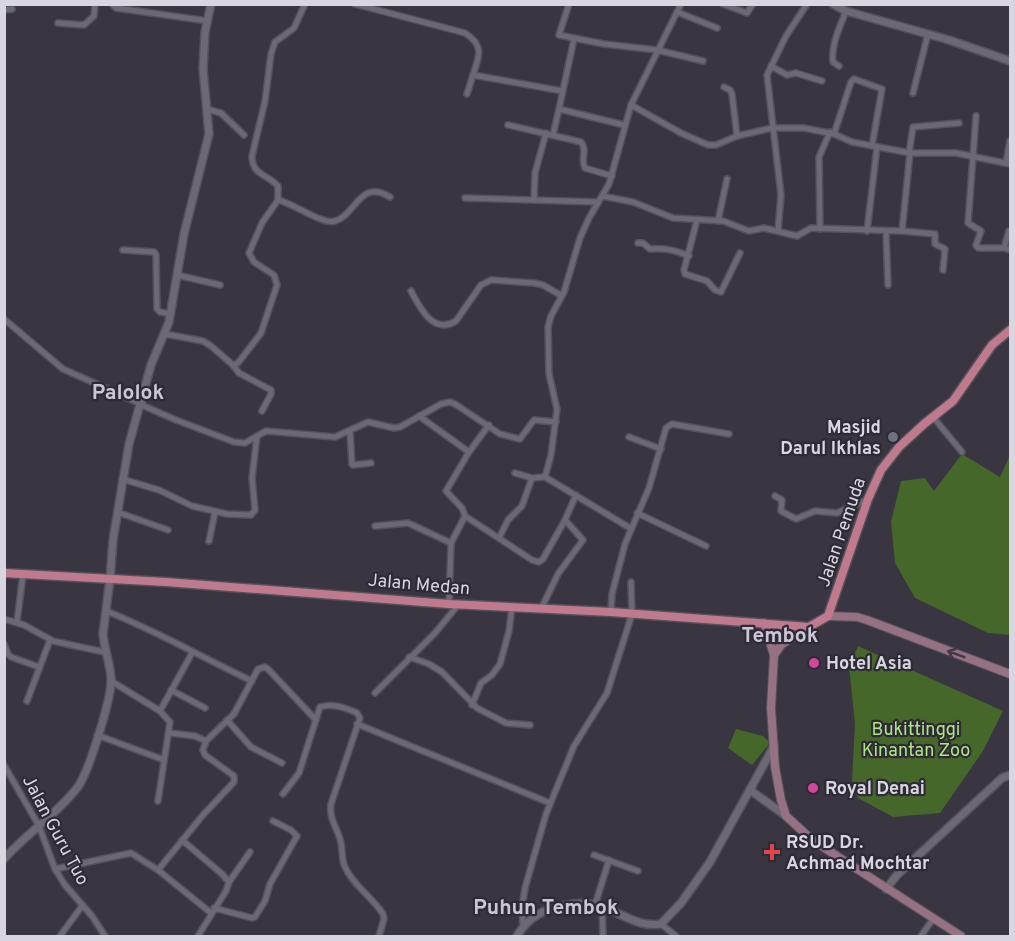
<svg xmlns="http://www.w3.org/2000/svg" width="1015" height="941" font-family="Overpass,sans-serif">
<rect width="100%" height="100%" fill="#393541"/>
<g fill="#456729">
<path d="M962,454L1000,477L1010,455V635L988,633L915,598L895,563L891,522L901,481L925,478L934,491Z"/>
<path d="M858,646L1003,711L983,751L940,813L893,817L858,798L852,780L855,724L849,666Z"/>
<path d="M736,729L763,736L770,743L752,765L728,748Z"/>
</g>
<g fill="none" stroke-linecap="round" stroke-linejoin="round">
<defs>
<g id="minor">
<path d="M112,4L116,8L208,21"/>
<path d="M355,4L465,33C485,46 479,56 473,75L562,91"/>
<path d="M569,4L559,35L604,44L657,50L703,61"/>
<path d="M723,4L747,13L753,4"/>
<path d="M4,10L12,9"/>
<path d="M677,12L717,28"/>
<path d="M58,23L84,25L94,16L95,4"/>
<path d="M574,39L559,109L624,125"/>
<path d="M771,66L787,75L796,73L822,81"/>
<path d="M839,66L833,62C831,44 840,27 846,11"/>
<path d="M724,87L730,90L732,94L737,136"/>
<path d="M913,93L928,34"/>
<path d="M467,94L473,75"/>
<path d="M631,105L681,133L708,145H716L737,136L772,128H804L834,134L852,142L910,153"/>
<path d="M207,109L221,113L244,135"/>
<path d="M976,116L968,223L981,231L976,245L978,248H1004L1010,250"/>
<path d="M508,125L581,142C588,150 580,159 585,168L612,176"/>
<path d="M834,134L851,82L854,79L882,89L872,146"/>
<path d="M553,135L559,109"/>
<path d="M909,153L913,127L959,123"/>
<path d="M1006,163L1010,141"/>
<path d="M602,196L633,202L673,218L723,221L749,231L764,228L797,236L811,228L902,231L910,153H956L1010,164"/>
<path d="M465,198L598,202"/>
<path d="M278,200C293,203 322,225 335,221C356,215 360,178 390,197"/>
<path d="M534,200L535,173L546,133"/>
<path d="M697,220L684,270L685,274L707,281L715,290L721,292L740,253"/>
<path d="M718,221L727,179"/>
<path d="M820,229L819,157L830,132"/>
<path d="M778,231L781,195L767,75L786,36L807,4"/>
<path d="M867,231L877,147"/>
<path d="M886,231L888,285"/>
<path d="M902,231L935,234V244L945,249L943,270"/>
<path d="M638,243H643L650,249C665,248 675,250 689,256"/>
<path d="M1004,248L1009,231"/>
<path d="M123,250L154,252L156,255L157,309L160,312L171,314"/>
<path d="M177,275L220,285"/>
<path d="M411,291C420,308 433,335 456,321L481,285L491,280L534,283L543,285L562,296"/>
<path d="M4,319L63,369L139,403"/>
<path d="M165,334L203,341L211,346L233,365L238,363L261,333L277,285L274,275L254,262L249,253L262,223L278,200V186C267,174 252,175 252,156L265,101L271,54L275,42L294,28L305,4"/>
<path d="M233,365L239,373L271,390V394L262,411"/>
<path d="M140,400L144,406L176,420L234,442L245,443L266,431L335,437L368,422L394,428L400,427L441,404L450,402L455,404L500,434L520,439L534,420L556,422"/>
<path d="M419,416L469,452"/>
<path d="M933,417L962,452"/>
<path d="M350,432L352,464L353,465L371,463"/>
<path d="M629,437L661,449"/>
<path d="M515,473L532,478L545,477"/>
<path d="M122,479L159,490L192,506L227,514L251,515L255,510L252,478L257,436"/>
<path d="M775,496L782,500L781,511L796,519L815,511L837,513L867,500"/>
<path d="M117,512L168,530"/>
<path d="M637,513L706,546"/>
<path d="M465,516L532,560L539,562L543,559L565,520L576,495"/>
<path d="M375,526L408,523L451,543"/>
<path d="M630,528L545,477L551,455L557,409L549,374L548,327L551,316L564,292L580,238L589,218L609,184L631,105L681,4"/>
<path d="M499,538L508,520L522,506L532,478"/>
<path d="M209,541L215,512"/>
<path d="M449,604L451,543L465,516L462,508L446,491L469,452L489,425"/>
<path d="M541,609L558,574L583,540L565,520"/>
<path d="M106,611C155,630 203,658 252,681"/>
<path d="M611,612L612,594L625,544L649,488L666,428L672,424L729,434"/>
<path d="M4,619L24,625L53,641L104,652"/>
<path d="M17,622L23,574"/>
<path d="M4,644L8,654L11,657L39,667"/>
<path d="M409,657L429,664L442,672L477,708L506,723L530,725"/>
<path d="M111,681L160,711L170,722L158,801"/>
<path d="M171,690L205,708"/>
<path d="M375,693L435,633L458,605"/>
<path d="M27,701L50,640"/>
<path d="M472,705L481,683L492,675L500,664L509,631L512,607"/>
<path d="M160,711L192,653"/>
<path d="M227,720L251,747L282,763"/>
<path d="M357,724L550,803"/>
<path d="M170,733L195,736L206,741"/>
<path d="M97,735L164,760"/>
<path d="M4,765L39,826L55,869L65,885L92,916L105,936"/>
<path d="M283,794L299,773L320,707C333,703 346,708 357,713L360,718L331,804C329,818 336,826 340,839C343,848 341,858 345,867C353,885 372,897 383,914L384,919L379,936"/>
<path d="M182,840L222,874L229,882L226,891L198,936"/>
<path d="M594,855L638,871"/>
<path d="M55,869L131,853L158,870L211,913"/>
<path d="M158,870L203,815L234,782V776L205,755L203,750L206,741L234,714L258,669L265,667L268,669L316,720"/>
<path d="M229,882L250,852"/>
<path d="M595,905L609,860"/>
<path d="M602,906L603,936"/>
<path d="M214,908L252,918L255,917L265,901L270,884L297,836L291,830L273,821"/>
<path d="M661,924L676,936"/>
<path d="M523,926L522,907L525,888L546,814L574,746L607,693L632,614L631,582"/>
<path d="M60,936L82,906"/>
<path d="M921,936L933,919"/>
</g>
<g id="tertiary">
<path d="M833,4L846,11L949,40L1010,61"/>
<path d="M750,790L786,816"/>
<path d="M4,859C27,833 56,815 77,788C88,775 112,697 111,679C111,666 104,649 103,634L110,579L113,540L129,444L151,365L169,322L184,234L209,134L203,69L205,32L211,4"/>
<path d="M886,889L897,875L1002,778L1010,775"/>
<path d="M517,936C525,922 537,913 553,908C568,904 584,901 599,906C621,912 638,928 661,924L681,903L710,862L774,746"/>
</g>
<g id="secondary">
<path d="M828,616L857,617L867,620L1010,674"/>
<path d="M764,623L774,655L771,708L775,767L781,800L786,816L810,838L826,849L961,936"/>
<path d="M774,655L782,644L809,627"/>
</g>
<path id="primary" d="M4,573L166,582L449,604L611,612L809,627L828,616L868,499L881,470L899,447L924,424L953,401L992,345L1010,330"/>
</defs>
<use href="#minor" stroke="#54515b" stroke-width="8"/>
<use href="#tertiary" stroke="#54515b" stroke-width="10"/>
<use href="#secondary" stroke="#54515b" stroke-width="10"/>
<use href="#primary" stroke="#54515b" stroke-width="11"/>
<use href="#minor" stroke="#6c6876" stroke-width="5"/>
<use href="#tertiary" stroke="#6c6876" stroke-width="7"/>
<use href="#secondary" stroke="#967181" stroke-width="8"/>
<use href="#primary" stroke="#c07a8d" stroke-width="8"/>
</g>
<defs><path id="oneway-shaft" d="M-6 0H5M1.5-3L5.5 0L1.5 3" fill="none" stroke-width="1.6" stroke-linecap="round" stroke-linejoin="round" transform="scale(1.5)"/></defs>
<use stroke="#433946" href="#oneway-shaft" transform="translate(956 654) rotate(-159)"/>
<circle fill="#6b7280" stroke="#2e2b37" stroke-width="2" cx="893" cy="437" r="6"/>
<g fill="#d1479c" stroke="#2e2b37" stroke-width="2">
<circle cx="814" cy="663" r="6"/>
<circle cx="813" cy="788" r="6"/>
</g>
<path fill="#e0444e" stroke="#2e2b37" stroke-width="2" d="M769 843h6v6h6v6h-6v6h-6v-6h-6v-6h6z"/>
<g text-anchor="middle" stroke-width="4.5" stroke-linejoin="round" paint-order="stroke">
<g font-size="18" font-weight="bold" fill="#d8d6de" stroke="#2e2b37" text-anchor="start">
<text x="881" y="433" text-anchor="end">Masjid<tspan x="881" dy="21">Darul Ikhlas</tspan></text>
<text x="826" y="669">Hotel Asia</text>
<text x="825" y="794">Royal Denai</text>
<text x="786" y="848">RSUD Dr.<tspan x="786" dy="21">Achmad Mochtar</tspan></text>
</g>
<g font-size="18" fill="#d8d6de" stroke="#2e2b37">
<text transform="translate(841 532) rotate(-71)" y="6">Jalan Pemuda</text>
<text transform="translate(419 584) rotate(5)" y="6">Jalan Medan</text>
<text transform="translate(56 830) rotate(62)" y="6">Jalan Guru Tuo</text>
</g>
<g font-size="18" fill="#aee683" stroke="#2e2b37">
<text x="916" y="735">Bukittinggi<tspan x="916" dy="21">Kinantan Zoo</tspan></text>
</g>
<g font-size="21" font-weight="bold" fill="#cac6d5" stroke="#2e2b37">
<text x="128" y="399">Palolok</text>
<text x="780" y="642">Tembok</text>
<text x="546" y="914">Puhun Tembok</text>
</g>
</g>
<rect width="1015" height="941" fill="none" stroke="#d8d6de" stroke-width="12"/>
</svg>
